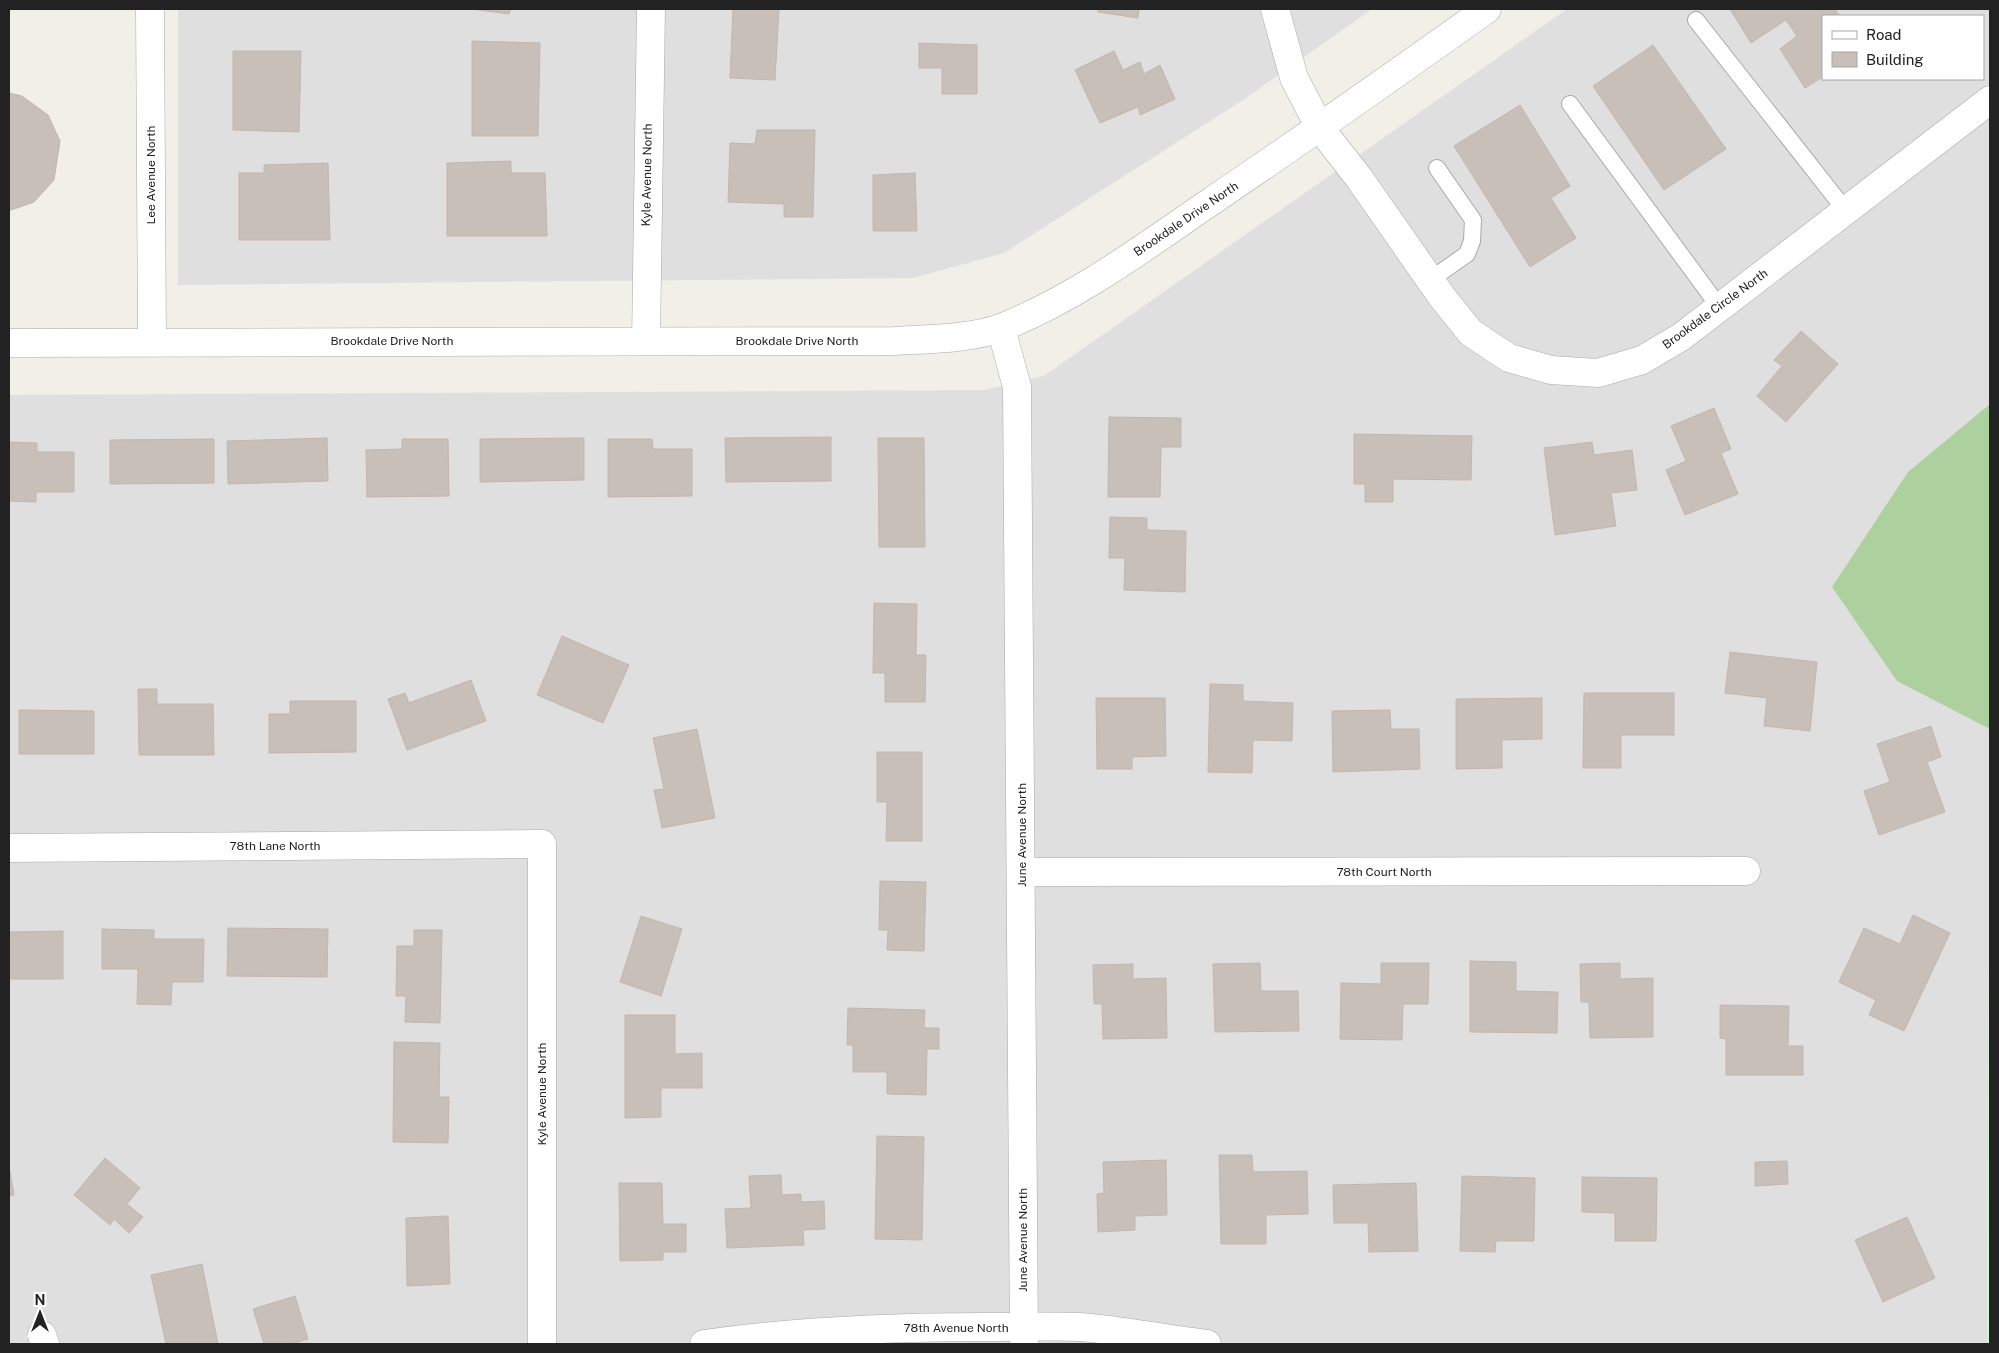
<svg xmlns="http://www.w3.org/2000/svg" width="1999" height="1353" font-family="'Public Sans',sans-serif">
<rect width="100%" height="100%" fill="#f2efe9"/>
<g fill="#e0dfdf" fill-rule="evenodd">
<path d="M178,9H1372L1243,100L1004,253L913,278L178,285Z"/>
<path d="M1567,9H1990V771L1987,1344H9V395L984,390L1044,376ZM1823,16H1983V79H1823Z"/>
</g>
<path fill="#add19e" d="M1990,404V729L1897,681L1832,587L1908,472Z"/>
<path fill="#c8facc" d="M1990,771V1344H1987Z"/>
<g fill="#c7bfb8" stroke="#c4b6ab">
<path d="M471,9H511L509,14Z"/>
<path d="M733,9H779L775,80L730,78Z"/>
<path d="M1098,9H1139L1138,18L1098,12Z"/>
<path d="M1730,9H1835L1840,16H1823V77L1805,88L1780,49L1797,36L1786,20L1751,43Z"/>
<path d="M472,41L540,43L538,136H472Z"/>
<path d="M919,43L977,45V94H942V68H919Z"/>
<path d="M1653,45L1726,149L1664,190L1593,86Z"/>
<path d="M233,51H301L299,132L233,130Z"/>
<path d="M1114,51L1123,70L1140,62L1144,74L1160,65L1175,99L1140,115L1138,107L1100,123L1075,70Z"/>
<path d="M9,93L22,96L48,115L60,141L54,180L34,202L11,210H9Z"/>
<path d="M1520,105L1570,186L1551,198L1576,238L1530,267L1454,146Z"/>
<path d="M757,130H815L813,217H784V204L728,202L730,143L755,144Z"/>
<path d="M511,161V173H545L547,236H447V163Z"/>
<path d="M328,163L330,240H239V173H264V165Z"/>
<path d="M915,173L917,231H873V175Z"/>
<path d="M1801,331L1838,364L1786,422L1757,396L1782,366L1774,360Z"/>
<path d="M1714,408L1731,449L1721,453L1738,494L1685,515L1666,470L1686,461L1671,426Z"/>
<path d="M1109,417L1181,418V447H1161L1160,497H1108Z"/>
<path d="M1354,434L1472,436L1471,480L1393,479V502H1365V484H1354Z"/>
<path d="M831,437V481L726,482L725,438Z"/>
<path d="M327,438L328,481L228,484L227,441Z"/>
<path d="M584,438V480L480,482V439Z"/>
<path d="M878,438H924L925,547H879Z"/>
<path d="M214,439V483L110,484V440Z"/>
<path d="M402,439H448L449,496L367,497L366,450L402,449Z"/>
<path d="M608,439H652L653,449H692V496L608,497Z"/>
<path d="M9,442L37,443V452H74V492H36V502L9,501Z"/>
<path d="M1592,442L1594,455L1632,450L1637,490L1611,493L1616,526L1555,535L1544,448Z"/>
<path d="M1110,517L1147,518V530L1186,531L1185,592L1124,590L1125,558H1109Z"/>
<path d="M874,603L917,604L916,655H926L925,702H885V673H873Z"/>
<path d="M562,636L629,665L603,723L537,695Z"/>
<path d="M1730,652L1817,662L1810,731L1764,726L1767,698L1725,693Z"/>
<path d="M471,680L486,721L407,750L388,699L405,693L409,703Z"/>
<path d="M1210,684L1243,685V701L1293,703L1292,741L1253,740L1252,773L1208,772Z"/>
<path d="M138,689H157V704H213L214,755H139Z"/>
<path d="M1584,693H1674V735H1621V768H1583Z"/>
<path d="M1096,698H1165L1166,756L1132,757V769H1097Z"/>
<path d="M1542,698V739L1502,740V768L1456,769V699Z"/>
<path d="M290,701H356V752L269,753V714H290Z"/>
<path d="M19,710L94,711V754H19Z"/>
<path d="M1390,710L1391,729H1419L1420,769L1333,772L1332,711Z"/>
<path d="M1931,726L1941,757L1927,762L1945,812L1879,835L1864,791L1890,782L1877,744Z"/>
<path d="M697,729L715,818L662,828L654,790L664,789L653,738Z"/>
<path d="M877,752H922V841H886L887,802H877Z"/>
<path d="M880,881L926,882L924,951L887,950L888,930H879Z"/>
<path d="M1913,915L1950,933L1904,1031L1869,1015L1876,1000L1839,982L1864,928L1900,944Z"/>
<path d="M641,916L682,929L661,996L620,982Z"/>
<path d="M228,928L328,929L327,977L227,976Z"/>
<path d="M102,929L154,930V939H204L203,982H172L171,1005L137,1004L138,969H102Z"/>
<path d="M414,930H442L440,1023L405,1022L406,996H396L397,946H414Z"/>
<path d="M63,931V979H9V932Z"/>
<path d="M1470,961L1516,962V991L1558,992L1557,1033L1470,1032Z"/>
<path d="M1260,963L1261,991H1298L1299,1031L1215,1032L1213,964Z"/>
<path d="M1381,963H1429L1428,1004H1403L1402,1040L1340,1039L1341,983L1381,984Z"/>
<path d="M1620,963V979L1653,978V1037L1590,1038L1589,1002H1581L1580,964Z"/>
<path d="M1133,964V979L1166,978L1167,1038L1103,1039L1102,1004H1094L1093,965Z"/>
<path d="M1720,1005L1789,1006L1788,1046H1803V1075H1726V1039L1720,1038Z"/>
<path d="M848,1008L925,1010L924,1028H939V1049H927L926,1095L887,1094V1072H853V1045H847Z"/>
<path d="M625,1015H675V1054L702,1053V1088H661V1117L625,1118Z"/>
<path d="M394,1042L440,1043L439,1097H449L448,1143L393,1142Z"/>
<path d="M877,1136L924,1137L922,1240L875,1239Z"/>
<path d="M1219,1155H1252L1253,1172L1307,1171L1308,1214L1266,1215V1244H1221Z"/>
<path d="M105,1158L140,1188L127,1204L143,1217L129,1233L114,1219L110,1225L74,1195Z"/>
<path d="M1166,1160L1167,1215L1135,1216V1230L1098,1232L1097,1194L1104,1193L1103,1162Z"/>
<path d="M1787,1161L1788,1184L1755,1186V1162Z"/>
<path d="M9,1166L14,1195L9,1196Z"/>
<path d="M781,1175L782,1195L801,1194V1202L824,1201L825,1229L803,1230L804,1245L727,1248L725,1209L751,1208L749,1176Z"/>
<path d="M1462,1176L1535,1178L1534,1241H1496L1495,1252L1460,1251Z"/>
<path d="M1582,1177L1657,1178L1656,1241H1615V1213L1582,1212Z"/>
<path d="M619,1183H662L663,1224H686V1252H663V1260L620,1261Z"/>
<path d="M1416,1183L1418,1251L1369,1252L1368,1223H1334L1333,1185Z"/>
<path d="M448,1216L450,1284L407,1286L406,1218Z"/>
<path d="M1907,1217L1935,1278L1883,1302L1855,1240Z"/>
<path d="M202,1264L218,1344H166L151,1275Z"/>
<path d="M295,1296L308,1339L292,1344H264L253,1309Z"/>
</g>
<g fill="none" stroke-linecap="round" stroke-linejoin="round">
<defs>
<g id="service">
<path d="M1696,20L1846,211"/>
<path d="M1570,104L1720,308"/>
<path d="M1430,280L1467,254L1472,241L1473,220L1437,168"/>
</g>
<g id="minor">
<path d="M150,9L152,342"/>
<path d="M1275,9L1294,78L1320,128L1359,178L1442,297L1471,333L1509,358L1551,370L1598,373L1642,360L1681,337L1990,100"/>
<path d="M1001,328L1017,387L1024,1344"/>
<path d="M646,341L651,9"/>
<path d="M9,848L542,844V1344"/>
<path d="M1022,872L1746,871"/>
<path d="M42,1335L45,1344"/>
<path d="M704,1344C797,1331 890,1327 984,1327C1016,1327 1048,1326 1079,1327C1122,1330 1164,1339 1207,1344"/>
</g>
<path id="tertiary" d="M9,343L895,341C927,339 972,339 1003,327C1075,298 1139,251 1203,207C1299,142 1393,76 1487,9"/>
</defs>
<use href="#service" stroke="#a9a9a9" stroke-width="18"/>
<use href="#minor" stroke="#a9a9a9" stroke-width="29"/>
<use href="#tertiary" stroke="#a9a9a9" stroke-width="29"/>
<use href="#service" stroke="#fff" stroke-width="16"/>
<use href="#minor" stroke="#fff" stroke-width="28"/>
<use href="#tertiary" stroke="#fff" stroke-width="28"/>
</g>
<g text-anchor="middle" stroke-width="4" stroke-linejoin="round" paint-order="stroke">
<g font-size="12" fill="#222" stroke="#fff">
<text transform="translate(151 175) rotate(-90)" y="4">Lee Avenue North</text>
<text transform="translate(647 175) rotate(-89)" y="4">Kyle Avenue North</text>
<text transform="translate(1186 219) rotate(-34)" y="4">Brookdale Drive North</text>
<text transform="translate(1715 309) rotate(-36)" y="4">Brookdale Circle North</text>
<text x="392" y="345">Brookdale Drive North</text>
<text x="797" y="345">Brookdale Drive North</text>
<text transform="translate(1022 835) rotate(-90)" y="4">June Avenue North</text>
<text x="275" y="850">78th Lane North</text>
<text x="1384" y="876">78th Court North</text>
<text transform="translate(542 1094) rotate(-90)" y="4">Kyle Avenue North</text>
<text transform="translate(1023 1240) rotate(-90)" y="4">June Avenue North</text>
<text x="956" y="1332">78th Avenue North</text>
</g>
</g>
<rect width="1999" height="1353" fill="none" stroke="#222222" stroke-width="20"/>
<rect x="1822" y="15" width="162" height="65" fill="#ffffff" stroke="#a7a7a7"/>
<rect x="1832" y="31" width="25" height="8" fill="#ffffff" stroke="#a7a7a7"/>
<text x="1866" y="40" font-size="15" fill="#222222">Road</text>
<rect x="1832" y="52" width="25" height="15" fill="#c7bfb8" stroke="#a7a7a7"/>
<text x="1866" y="65" font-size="15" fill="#222222">Building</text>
<g transform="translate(40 1313)" stroke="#ffffff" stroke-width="4" paint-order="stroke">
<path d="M0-4L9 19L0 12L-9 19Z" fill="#222222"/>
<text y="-8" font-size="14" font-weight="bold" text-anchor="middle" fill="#222222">N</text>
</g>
</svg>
